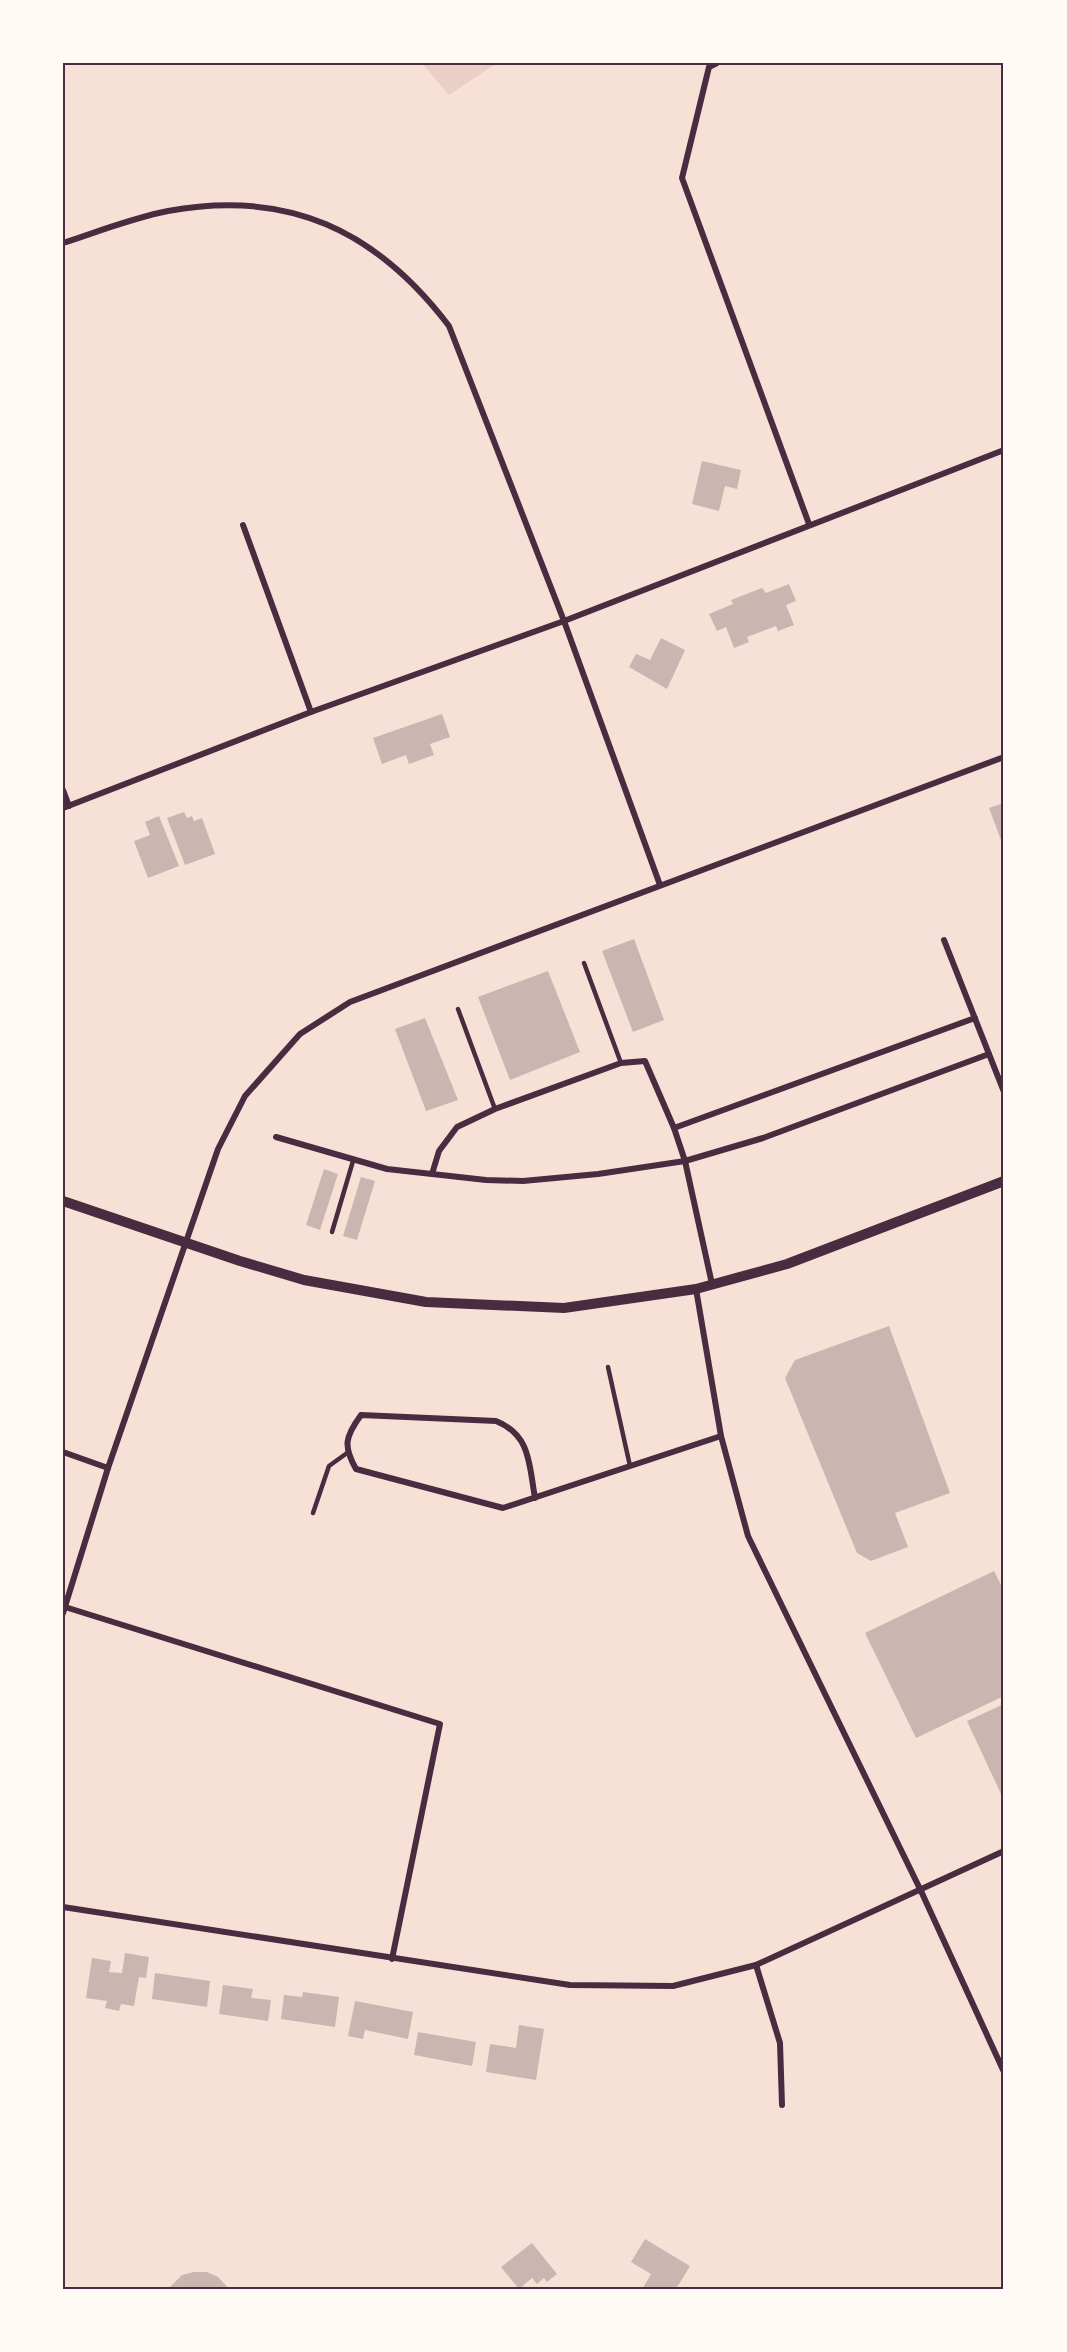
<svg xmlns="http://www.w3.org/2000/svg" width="1067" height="2352" font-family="Helvetica,sans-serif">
<rect width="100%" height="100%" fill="#f7e1d7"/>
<path fill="#ebcfc5" d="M422,63H497L449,95Z"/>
<g fill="#ccb4b1">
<path d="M702,461L741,470L737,489L725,486L719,511L692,504Z"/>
<path d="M789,584L796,601L786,605L794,625L778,631L776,626L747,637L749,642L734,648L726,627L717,631L709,614L733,604L731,600L762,588L766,593Z"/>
<path d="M661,638L685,650L667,689L629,667L636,654L650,660Z"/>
<path d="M442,714L450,737L430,744L434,755L409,764L406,755L382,764L373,738Z"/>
<path d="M1004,803V848L989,808Z"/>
<path d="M184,812L187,818L192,816L194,821L202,818L215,854L185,865L167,818Z"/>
<path d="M159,816L179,866L148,878L134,841L150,835L145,822Z"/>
<path d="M634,939L664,1020L633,1032L602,951Z"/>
<path d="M548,971L580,1052L510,1080L478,997Z"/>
<path d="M425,1018L458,1100L426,1111L395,1029Z"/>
<path d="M324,1169L338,1174L320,1230L306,1225Z"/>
<path d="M361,1177L375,1181L357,1240L343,1236Z"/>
<path d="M889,1326L950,1493L895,1513L908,1547L871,1561L857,1553L785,1378L795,1360Z"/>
<path d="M994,1571L1004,1591V1696L916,1738L865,1633Z"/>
<path d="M1004,1704V1792L1001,1794L967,1721Z"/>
<path d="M125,1953L149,1957L146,1978L139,1977L134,2006L121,2004L119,2011L105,2008L107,2001L86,1998L92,1958L111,1961L109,1972L122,1973Z"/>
<path d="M155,1973L210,1981L207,2007L152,1999Z"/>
<path d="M223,1985L253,1989L251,1998L271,2000L268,2021L219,2014Z"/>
<path d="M303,1992L339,1997L335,2027L281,2019L284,1995L302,1997Z"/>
<path d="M355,2001L413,2012L408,2039L365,2030L363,2039L348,2036Z"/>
<path d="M519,2025L544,2029L536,2080L486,2072L490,2044L516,2048Z"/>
<path d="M418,2032L476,2042L472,2066L414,2055Z"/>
<path d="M645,2239L690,2266L676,2289L643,2288L651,2274L631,2262Z"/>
<path d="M532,2243L557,2274L547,2282L544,2278L537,2284L532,2278L519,2289L501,2267Z"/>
<path d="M194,2272H207L218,2277L229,2289H168L182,2275Z"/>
</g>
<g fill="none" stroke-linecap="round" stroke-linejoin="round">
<g stroke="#4a2c40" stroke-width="4.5">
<path d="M584,963L621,1063"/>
<path d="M458,1009L495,1109"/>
<path d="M332,1232L353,1161"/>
<path d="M608,1367L630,1466"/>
<path d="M313,1513L329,1466L347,1453"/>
</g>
<g stroke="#4a2c40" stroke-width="6">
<path d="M717,63L709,67L682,178L809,524"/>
<path d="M63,243C97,232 132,218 168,211C288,189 376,230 449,326L564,621L660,885"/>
<path d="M243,525L311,712"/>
<path d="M63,790L69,806"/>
<path d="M63,808L311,712L564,621L1004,450"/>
<path d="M944,940L1004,1092"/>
<path d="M276,1137L387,1169L486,1180L523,1181L598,1174L685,1161L763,1138L989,1054"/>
<path d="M432,1174L439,1151L457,1127L495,1109L621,1063L645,1061L674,1128"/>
<path d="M712,1284L685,1161L674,1128L975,1018"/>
<path d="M696,1289L721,1436L748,1536L921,1891L1004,2072"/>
<path d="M63,1452L108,1468"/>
<path d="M535,1498C529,1465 531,1435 496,1421L361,1415C345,1437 343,1446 356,1469L503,1508L721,1436"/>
<path d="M65,1607L440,1724L392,1959"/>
<path d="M63,1613L108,1468L218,1149L245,1096L300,1034L350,1002L1004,757"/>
<path d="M63,1907L570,1985L673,1986L756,1965L1004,1851"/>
<path d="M756,1965L780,2043L782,2105"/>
</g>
<path stroke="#4a2c40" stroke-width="10" d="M63,1201L240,1261L304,1280L426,1302L564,1308L696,1289L787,1264L1004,1181"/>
</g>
<rect width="1067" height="2352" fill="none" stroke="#fffaf5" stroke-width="129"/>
<rect x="64" y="64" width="938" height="2224" fill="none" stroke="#4a2c40" stroke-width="2"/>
</svg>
